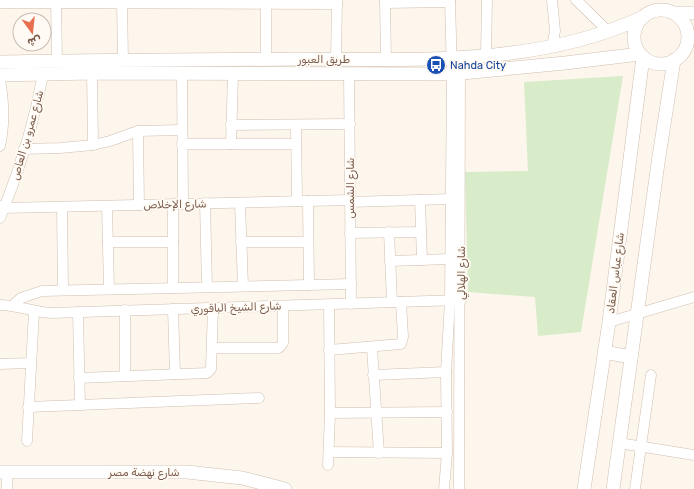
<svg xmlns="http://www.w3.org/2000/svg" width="694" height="489" font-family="Rubik,'Noto Sans Arabic',sans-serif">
<rect width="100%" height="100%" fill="#fdf6ec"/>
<path fill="#d8ecc9" d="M623,76L581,332L538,336L535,297L468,292L465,172L528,171L524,82Z"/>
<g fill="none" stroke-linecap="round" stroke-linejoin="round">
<defs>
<g id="minor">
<path d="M56,0L57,61"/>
<path d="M122,0L123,60"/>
<path d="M385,0L386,59"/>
<path d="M576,0L609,32"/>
<path d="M0,3L337,4"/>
<path d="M385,3L450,2"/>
<path d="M552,47L555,31L552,0"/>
<path d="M486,55L487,0"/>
<path d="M336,59L337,0"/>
<path d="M266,60V0"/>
<path d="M92,73L93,145"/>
<path d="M182,73L183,204"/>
<path d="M349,73L351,304"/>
<path d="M0,80C4,102 5,124 0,146"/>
<path d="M231,125L350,124"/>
<path d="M296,125L297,201"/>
<path d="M138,131L139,205"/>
<path d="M182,144H296"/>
<path d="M231,144L233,73"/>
<path d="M24,149L60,148L93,145L110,141L138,131L182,130"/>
<path d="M420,200L422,260"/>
<path d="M308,201L309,285"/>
<path d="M350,202L451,199"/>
<path d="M205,203L207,287"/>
<path d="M240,203L243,286"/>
<path d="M173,204V288"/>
<path d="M0,206L4,208L350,200"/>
<path d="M107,206L109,289"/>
<path d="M62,207L63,290"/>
<path d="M0,218C19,172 34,123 43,74"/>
<path d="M389,232L392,302"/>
<path d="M350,233L421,232"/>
<path d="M108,242H173"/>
<path d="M241,242H308"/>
<path d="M390,261L450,259"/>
<path d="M0,305C17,305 33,312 51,313L461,300"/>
<path d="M13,305L21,298L42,291L351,284"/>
<path d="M173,309L175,374"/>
<path d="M125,310V376"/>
<path d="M78,312L80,405"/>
<path d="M609,322L694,297"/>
<path d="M212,348H279L283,343V306"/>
<path d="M372,348L379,453"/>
<path d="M329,350L401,344L403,337L401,302"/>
<path d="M0,364L31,363"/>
<path d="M373,375L446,372"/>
<path d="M79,378L207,373L211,369L213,308"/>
<path d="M28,407L259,398"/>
<path d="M330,413L447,412"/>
<path d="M27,441L34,312"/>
<path d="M619,443L694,455"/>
<path d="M329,452L447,453"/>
<path d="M328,465L330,413L329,305"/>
<path d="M7,489V472"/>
<path d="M444,489L447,453L446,372L450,300L452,74L450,0"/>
<path d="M459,489L460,58"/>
<path d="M635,489L651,375"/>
</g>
<g id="tertiary">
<circle cx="661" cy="37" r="27"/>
<path d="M674,13H694"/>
<path d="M0,62C99,60 198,60 297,59C411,59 537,67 643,17"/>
<path d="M0,75L92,73L452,74L565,63L640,54"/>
<path d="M604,352L631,357"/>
<path d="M0,472H187L242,478L285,489"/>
<path d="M584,489L609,322L643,57"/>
<path d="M613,489L658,163L674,60"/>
</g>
</defs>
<use href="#minor" stroke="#d1beb0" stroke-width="11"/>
<use href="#tertiary" stroke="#d1beb0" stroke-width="14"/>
<use href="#minor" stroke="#fff" stroke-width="10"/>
<use href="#tertiary" stroke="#fff" stroke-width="13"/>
</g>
<defs>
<symbol id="bus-disc" viewBox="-11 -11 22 22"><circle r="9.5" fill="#1a4fb4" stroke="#fffaf3"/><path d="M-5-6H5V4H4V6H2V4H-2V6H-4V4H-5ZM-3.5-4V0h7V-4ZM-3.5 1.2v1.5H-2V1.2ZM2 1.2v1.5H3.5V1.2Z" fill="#fff"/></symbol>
</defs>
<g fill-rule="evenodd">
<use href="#bus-disc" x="425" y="54" width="22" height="22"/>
</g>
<g text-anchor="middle" stroke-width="3.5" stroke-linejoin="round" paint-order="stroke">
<g font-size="11" fill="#7a5c4d" stroke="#fffaf3">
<text x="324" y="63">طريق العبور</text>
<text transform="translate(27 135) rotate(-74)" y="4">شارع عمرو بن العاص</text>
<text transform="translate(350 188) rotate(-90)" y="4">شارع الشمس</text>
<text transform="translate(175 204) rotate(-1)" y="4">شارع الإخلاص</text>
<text transform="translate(461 273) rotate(-90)" y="4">شارع الهلالي</text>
<text transform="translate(615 273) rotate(-83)" y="4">شارع عباس العقاد</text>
<text transform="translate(236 307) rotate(-2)" y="4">شارع الشيخ الباقوري</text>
<text x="144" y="476">شارع نهضة مصر</text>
</g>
<g font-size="11" fill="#164399" stroke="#fffaf3" text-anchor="start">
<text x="450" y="69">Nahda City</text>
</g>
</g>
<g transform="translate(32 32) rotate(165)"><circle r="19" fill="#fffaf3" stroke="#cabbb1"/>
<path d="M0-3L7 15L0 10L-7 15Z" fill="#e76f51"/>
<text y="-6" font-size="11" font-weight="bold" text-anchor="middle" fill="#7a5c4d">ش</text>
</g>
</svg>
